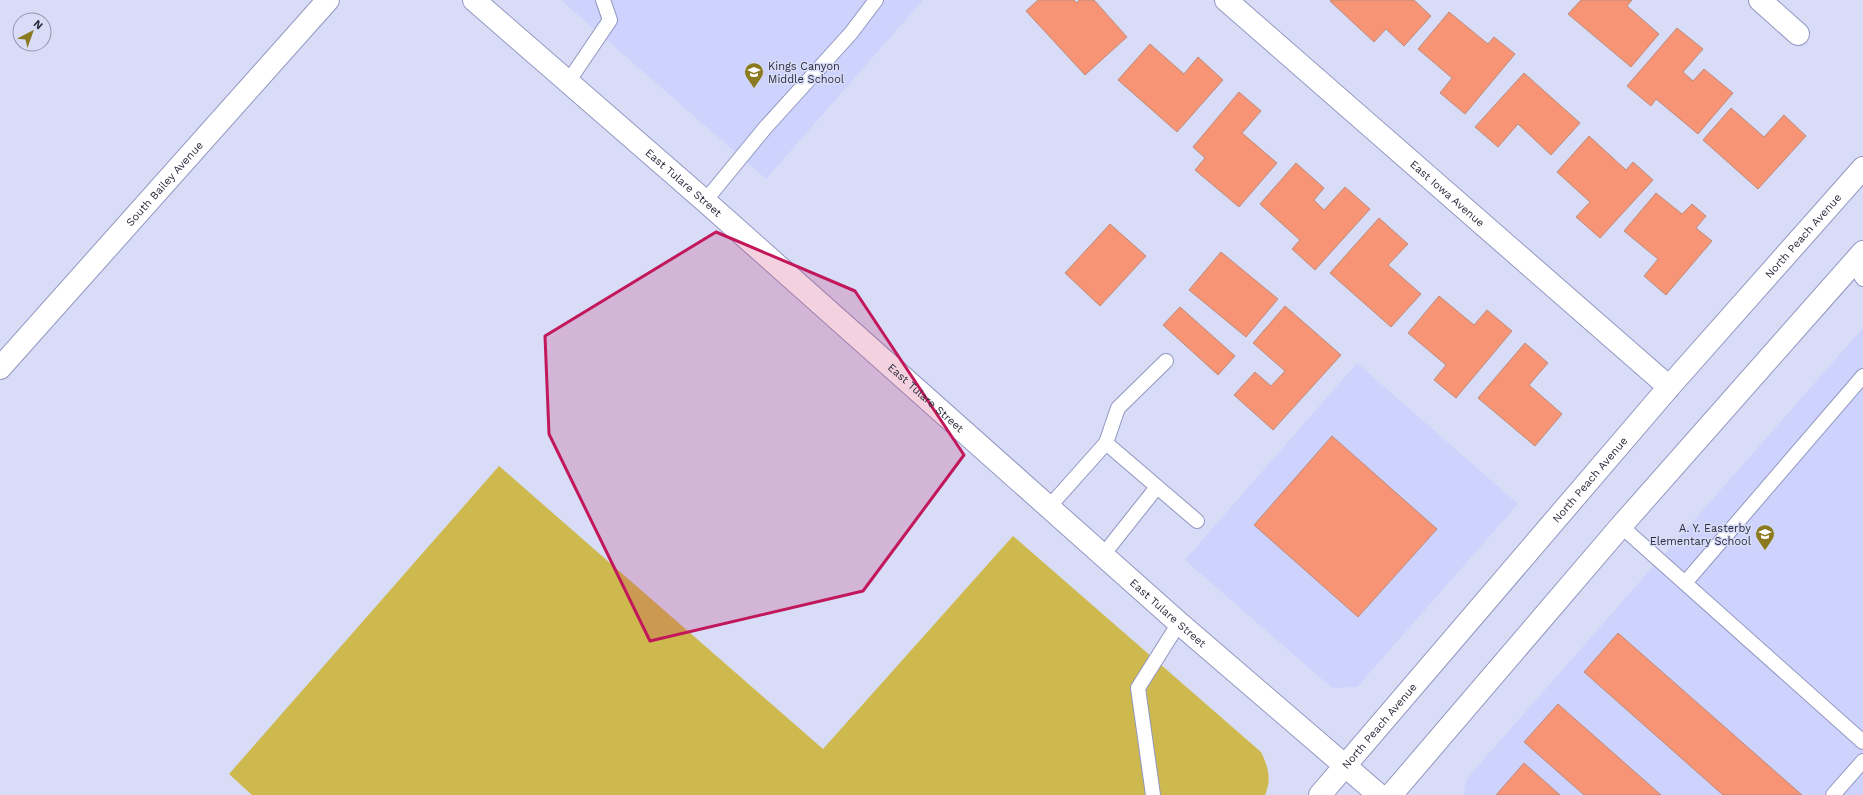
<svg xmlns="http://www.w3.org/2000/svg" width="1863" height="795" font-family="'Work Sans',sans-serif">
<rect width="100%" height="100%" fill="#d8dcf7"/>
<g fill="#cdd3fd">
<path d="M561,0H923L766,179Z"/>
<path d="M1863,328V795H1464L1465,784L1470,775Z"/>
<path d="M1357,363L1518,504L1357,687L1332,688L1185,560Z"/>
</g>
<path fill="#ceb94f" d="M499,466L823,749L1013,536L1261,752C1268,766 1272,780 1265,795H252L229,774Z"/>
<g fill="#f79475" stroke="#bc8c7d">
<path d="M1038,0H1074L1077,3L1079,0H1094L1127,37L1085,75L1026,11Z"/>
<path d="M1331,0H1414L1431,16L1404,46L1386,29L1374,42L1330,1Z"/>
<path d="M1581,0H1632L1627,6L1659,34L1631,67L1568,14Z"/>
<path d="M1449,12L1488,44L1494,37L1515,54L1465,114L1440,93L1452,78L1418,49Z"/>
<path d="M1677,28L1703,49L1683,72L1693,81L1704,69L1733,93L1698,134L1656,99L1651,106L1627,86Z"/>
<path d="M1150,44L1184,74L1198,57L1223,80L1177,132L1118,80Z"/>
<path d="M1524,73L1580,123L1551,155L1518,124L1498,147L1475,127Z"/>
<path d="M1239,92L1261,111L1242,133L1277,163L1239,207L1195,170L1205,158L1193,147Z"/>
<path d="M1731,108L1764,137L1784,115L1806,136L1758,189L1703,140Z"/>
<path d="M1589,136L1626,170L1633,162L1653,180L1600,238L1576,217L1590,202L1557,172Z"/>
<path d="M1296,163L1324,188L1314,200L1324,210L1345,187L1370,209L1315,270L1292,249L1300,240L1260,204Z"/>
<path d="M1656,193L1682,214L1692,204L1706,216L1696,228L1712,241L1666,295L1644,276L1658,259L1624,231Z"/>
<path d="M1379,218L1408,244L1388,265L1421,294L1391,327L1330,273Z"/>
<path d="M1110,224L1146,256L1100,306L1065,273Z"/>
<path d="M1221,252L1278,299L1246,337L1189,290Z"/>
<path d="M1439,296L1474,325L1487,310L1512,331L1456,398L1434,380L1446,365L1408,333Z"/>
<path d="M1285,306L1341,355L1273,430L1234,395L1255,372L1271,386L1285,371L1253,343Z"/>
<path d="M1180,307L1235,356L1218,375L1163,325Z"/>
<path d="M1525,343L1548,363L1529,385L1562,414L1535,446L1478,398Z"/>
<path d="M1332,436L1437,529L1358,617L1254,525Z"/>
<path d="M1618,633L1802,795H1723L1584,672Z"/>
<path d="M1558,704L1661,795H1584L1524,742Z"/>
<path d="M1524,763L1560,795H1496Z"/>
</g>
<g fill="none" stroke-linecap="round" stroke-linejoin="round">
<defs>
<g id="service">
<path d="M568,82L610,20L603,0"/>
<path d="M705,201L765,128L851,33L876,0"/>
<path d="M1853,263L1863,279"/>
<path d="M1166,361L1118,408L1106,443L1197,521"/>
<path d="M1049,507L1106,443"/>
<path d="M1621,526L1863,742"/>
<path d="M1103,555L1157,487"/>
<path d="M1685,583L1863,376"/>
<path d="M1153,795L1138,688L1179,623"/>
<path d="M1833,795L1863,761"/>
</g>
<g id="minor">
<path id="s1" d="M1226,0L1669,387"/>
<path d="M1760,0L1798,34"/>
<path id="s2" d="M0,368L328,0"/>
</g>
<g id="secondary">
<path id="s3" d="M474,0L705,201L1179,623L1379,795"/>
<path id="s4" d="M1320,795L1669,387L1863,168"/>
<path d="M1391,795L1621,526L1863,252"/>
</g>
</defs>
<use href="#service" stroke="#9197c1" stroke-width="16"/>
<use href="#minor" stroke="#9197c1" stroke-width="24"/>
<use href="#secondary" stroke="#9197c1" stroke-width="24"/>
<use href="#service" stroke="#fff" stroke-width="14"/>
<use href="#minor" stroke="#fff" stroke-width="22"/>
<use href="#secondary" stroke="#fff" stroke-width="22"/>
</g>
<path fill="#c2185b" fill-opacity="0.2" stroke="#c2185b" stroke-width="3" stroke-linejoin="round" d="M716,232L855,291L964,455L863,591L650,641L549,434L545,336Z"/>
<defs>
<symbol id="school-pin" viewBox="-11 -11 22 30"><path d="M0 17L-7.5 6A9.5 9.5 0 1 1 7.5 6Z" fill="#8b7a1f" stroke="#d8dcf7"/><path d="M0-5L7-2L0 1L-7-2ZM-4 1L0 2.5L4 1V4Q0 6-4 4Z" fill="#fff"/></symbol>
</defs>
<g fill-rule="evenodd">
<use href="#school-pin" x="743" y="61" width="22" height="30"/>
<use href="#school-pin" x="1754" y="523" width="22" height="30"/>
</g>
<g text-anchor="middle" stroke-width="3" stroke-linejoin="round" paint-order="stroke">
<g font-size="11" fill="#2b2d3e" stroke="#d8dcf7" text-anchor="start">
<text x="768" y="70">Kings Canyon<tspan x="768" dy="13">Middle School</tspan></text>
<text x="1751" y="532" text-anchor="end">A. Y. Easterby<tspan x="1751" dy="13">Elementary School</tspan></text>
</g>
<g font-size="11" fill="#2b2d3e" stroke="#d8dcf7">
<text dy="4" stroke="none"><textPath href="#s3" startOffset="278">East Tulare Street</textPath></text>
<text dy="4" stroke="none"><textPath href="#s2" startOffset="247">South Bailey Avenue</textPath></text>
<text dy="4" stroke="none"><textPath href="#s1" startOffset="294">East Iowa Avenue</textPath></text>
<text dy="4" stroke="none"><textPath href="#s4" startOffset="739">North Peach Avenue</textPath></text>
<text dy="4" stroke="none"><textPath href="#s3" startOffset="602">East Tulare Street</textPath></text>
<text dy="4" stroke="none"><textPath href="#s4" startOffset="415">North Peach Avenue</textPath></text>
<text dy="4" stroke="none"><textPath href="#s3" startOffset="926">East Tulare Street</textPath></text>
<text dy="4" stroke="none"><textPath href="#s4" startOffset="91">North Peach Avenue</textPath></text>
</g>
</g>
<g transform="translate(32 32) rotate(41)"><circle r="19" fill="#d8dcf7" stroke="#9396ad"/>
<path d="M0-3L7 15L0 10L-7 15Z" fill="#8b7a1f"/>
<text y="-6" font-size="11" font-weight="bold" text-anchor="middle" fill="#2b2d3e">N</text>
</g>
</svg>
